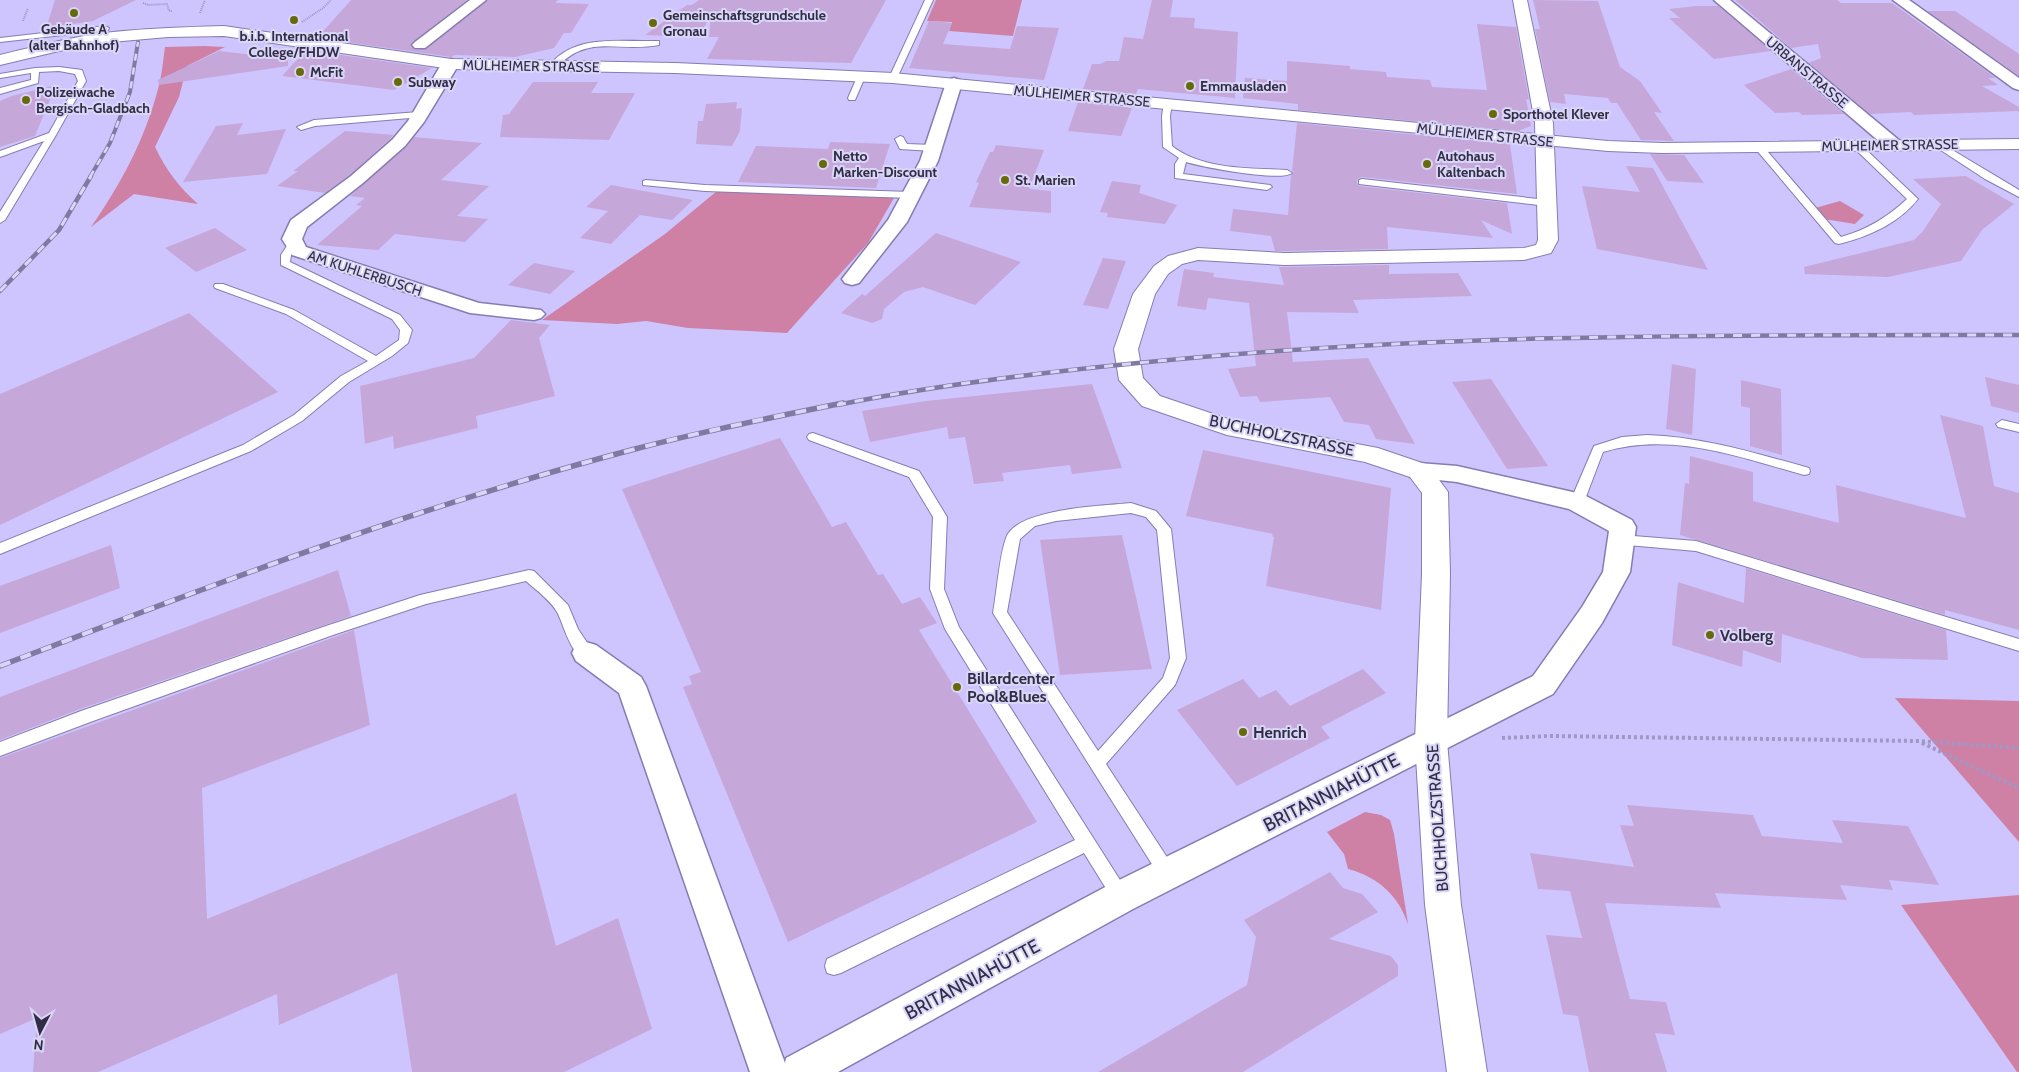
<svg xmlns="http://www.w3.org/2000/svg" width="2019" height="1072" font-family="Cabin,sans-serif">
<rect width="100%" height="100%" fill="#cec5fe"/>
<g fill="#ce81a4">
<path d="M936,0H1022L1013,36L949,31L952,22L927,21Z"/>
<path d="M204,46L225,47L187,66L179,97L155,147C166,170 179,187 198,204L134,194L91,227C121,184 145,139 158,89C162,75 163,61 165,47Z"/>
<path d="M717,191L894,198L868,243L787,333L688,328L646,321L617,324L542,320L665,234Z"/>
<path d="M1840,201L1864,215L1855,224L1824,219L1815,208Z"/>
<path d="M1895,698L2019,701V842Z"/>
<path d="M1365,812L1381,815L1390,820L1394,834L1408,924C1398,895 1378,877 1348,869L1344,854L1327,832Z"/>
<path d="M2019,895V1072H2017L1901,905Z"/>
</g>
<g fill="#c6a7da">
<path d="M55,0H136L93,21L46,28Z"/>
<path d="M351,0H467L414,41L410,45L415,50L426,49L488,0H558L555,3L589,4L571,33H564L554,48L515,57L455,55L451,57L317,38Z"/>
<path d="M699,0H886L851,63L707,59L719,37H709L711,14L699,37L645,35L687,5H692Z"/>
<path d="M1152,0H1173L1170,17L1195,18L1194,28L1238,32L1235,98L1138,89L1136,94L1083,89L1092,64H1100L1106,61H1119L1124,37L1143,39Z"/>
<path d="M1533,0L1598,1L1620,67L1640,81L1662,113L1654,112L1674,141L1641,140L1617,103H1611L1608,98L1564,94L1566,104L1550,102L1535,29H1540Z"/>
<path d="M1735,0H1837L1841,3H1892L1996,78H1988L1998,85L1982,86L2019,107V111L1914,115L1911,112L1870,114L1808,63L1821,58L1818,44L1791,48Z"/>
<path d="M1696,6H1718L1771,51L1714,59L1669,18H1680L1669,9Z"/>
<path d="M1927,11H1955L2019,54V76Z"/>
<path d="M929,21L952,23L943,44L1010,49L1017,26L1059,28L1044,80L909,68Z"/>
<path d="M1477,24L1516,27L1529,100L1526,99L1531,126L1518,131L1298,110V104L1243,98L1245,78L1287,81V61L1350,66V69L1386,72L1387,77L1430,80L1432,87L1487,90Z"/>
<path d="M306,50L432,68L394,90L282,76Z"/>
<path d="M219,51L288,59V66L159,85L158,80Z"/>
<path d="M1791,69L1844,114L1802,115L1799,112L1775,113L1744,85Z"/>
<path d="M533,82H598L591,93H635L609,140L500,137L503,115L509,114Z"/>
<path d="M56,85L35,136L0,147V101L12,96Z"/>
<path d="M737,102L736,109L742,108L740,131L732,146L696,144L698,121H703L706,104Z"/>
<path d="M1078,102L1132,108L1121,136L1068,131Z"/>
<path d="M243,123L237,135L286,129L267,174L183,182L216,126Z"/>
<path d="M1297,123L1510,144L1517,194L1362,177L1357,179V184L1359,186L1507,203L1512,234L1481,220L1493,238L1387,227L1388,249L1285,251H1275L1271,236L1230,231L1233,209L1288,215L1291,175L1294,172L1292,171Z"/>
<path d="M345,131L394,135L350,175L325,193L277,186L298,171H293Z"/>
<path d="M414,137L482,143L441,180L489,186L457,216L488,219L465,242L395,234L378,250L317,245L362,206L356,205L365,198L350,196L406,147Z"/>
<path d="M830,142L890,144L876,188L738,182L756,146L828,149Z"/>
<path d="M996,145L1044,150L1029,189L1051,191V213L969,207L979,183L976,182L990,152H993Z"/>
<path d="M1650,154L1684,155L1704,183L1667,181Z"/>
<path d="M1626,166L1653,168L1708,270L1597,249L1582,186L1640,192Z"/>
<path d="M1966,176L2014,204L1982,230L1961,261L1888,277L1805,274L1804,267L1914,240L1923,231L1941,204L1913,179Z"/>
<path d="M1112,181L1141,185L1139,193L1177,205L1165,224L1107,217L1108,213L1100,212Z"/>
<path d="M611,185L693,200L672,220L640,215L611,244L580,238L608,211L586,207Z"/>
<path d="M215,228L247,250L196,272L165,248Z"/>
<path d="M936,233L1021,262L975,305L923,287L904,292L884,309L882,319L872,323L841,313L862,294L865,296Z"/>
<path d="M1103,258L1126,261L1108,309L1083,305Z"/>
<path d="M534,263L575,271L550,294L508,285Z"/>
<path d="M1389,265V274L1458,273L1472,296L1353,300L1359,313L1287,312L1293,362L1368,358L1415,444L1376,439L1369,425L1344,422L1330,397L1260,402L1257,396L1240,397L1228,369L1256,366L1249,303L1208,298L1206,310L1177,306L1184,269L1214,273L1213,277L1284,285L1279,267Z"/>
<path d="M189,313L278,392L0,525V394Z"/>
<path d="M511,320L550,325L539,338L555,396L476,416L478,428L394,449L393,436L365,444L360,386L474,358Z"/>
<path d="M1672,364L1696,369L1692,435L1666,429Z"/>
<path d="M1985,377L2019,385V413L1991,406Z"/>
<path d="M1491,379L1548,466L1507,469L1452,382Z"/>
<path d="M1741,380L1781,389L1782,455L1750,446V408L1741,406Z"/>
<path d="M1092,384L1122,468L1072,474L1070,465L1002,473L1004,481L974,484L965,437L949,439L947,427L870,442L862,411L926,401Z"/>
<path d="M1940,415L1983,426L1994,486L2019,493V630L1945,610V615L1680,535L1685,483L1689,484L1690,456L1753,472V501L1839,523L1836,485L1966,518Z"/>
<path d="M780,438L832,527L846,522L878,575L883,574L902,604L920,597L937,623L919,630L1037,822L788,942L683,687L692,684L689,676L701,672L622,489Z"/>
<path d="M1203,450L1391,488L1381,610L1266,586L1274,537L1272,536L1273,534L1186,516Z"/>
<path d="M1122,535L1152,669L1060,675L1040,540Z"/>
<path d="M111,545L120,588L0,633V586Z"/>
<path d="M1746,568L1946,630L1948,660L1862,658L1782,634L1781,663L1743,650L1742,667L1672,645L1678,582L1744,603Z"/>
<path d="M338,570L351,616L80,709L0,740V697Z"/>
<path d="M354,630L370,725L202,788L207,919L516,793L556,946L618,918L652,1029L564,1072H412L397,973L279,1025L277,994L98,1072H33L37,1018L0,1034V758Z"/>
<path d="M1363,669L1386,693L1321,727L1330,738L1237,786L1177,710L1243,679L1259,698L1276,690L1290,706Z"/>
<path d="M1627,805L1753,815L1762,836L1843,843L1832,820L1908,826L1939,885L1889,880L1893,890L1840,885L1847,900L1715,893L1721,908L1605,903L1630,999L1666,1002L1675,1035L1655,1033L1667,1072H1589L1578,1016L1563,1014L1546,935L1582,938L1570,891L1538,889L1530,853L1634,867L1620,825L1634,826Z"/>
<path d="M1330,872L1343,888L1362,894L1378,912L1329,939L1391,956L1398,965V976L1243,1072H1098L1247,985L1256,937L1244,920Z"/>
</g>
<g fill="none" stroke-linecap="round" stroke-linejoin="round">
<defs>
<g id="service">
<path d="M925,0H933L897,78L890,80L889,78Z"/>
<path d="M105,26L109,28L108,30L0,42V38Z"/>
<path d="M656,41H659V45C616,53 588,32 554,70L547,68C574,33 616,42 656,41Z"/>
<path d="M59,67L82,70L86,81L56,135L5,220L0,223V212L44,141L0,157V151L49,133L78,81L75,74L59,71L39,72L38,83L0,94V88L31,80V73L0,78V74L35,68Z"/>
<path d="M858,75L865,77L855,100H849L848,98Z"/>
<path d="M1168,100L1172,103L1170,116L1172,146C1202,170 1251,168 1287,170L1292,173C1281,182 1202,167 1186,162L1183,174L1270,185L1272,187L1267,190L1175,178V164L1179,158L1163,147L1162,116L1164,103Z"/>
<path d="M419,112L422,113V117L315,126L301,130L297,127L314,120Z"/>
<path d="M900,136L903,137L907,144L933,145L938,148L933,151L900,149L895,139Z"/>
<path d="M1856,142L1859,143L1918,199C1899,223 1868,237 1839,244L1835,243L1754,147L1756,145H1762L1841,237C1866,230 1888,217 1907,199L1853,147L1851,145Z"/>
<path d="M1939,142L2019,190V197L1985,179L1936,147L1934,145Z"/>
<path d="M1362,179L1547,200L1552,203L1547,206L1359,184V180Z"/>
<path d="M646,180L705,185L911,192L916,195L911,198L705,191L643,185V181Z"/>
<path d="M294,240L299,243L291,255L290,262L400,315L412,330L408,343L392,356L349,382L302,421L251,451L0,554V543L243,445L294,415L341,376L368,361L286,314L215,288L214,286L215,284H223L294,310L376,356L399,340L400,330L392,319L281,265V255L290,241Z"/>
<path d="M2002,420L2019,424V432L1998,427L1996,424Z"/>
<path d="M813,433L919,471L947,517L944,589L959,627L1127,891L1130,897L1127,903L1121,906L1115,903L1084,853L841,973L834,975L827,973L825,966L827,959L1075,840L945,629L930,589L933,517L909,477L809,440L807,437L809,434Z"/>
<path d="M1647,435C1703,437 1755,453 1809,468L1810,471L1809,474L1804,475C1739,457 1671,431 1603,452L1584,502L1582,505H1572L1570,502L1594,446L1622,437Z"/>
<path d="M1131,503L1156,511L1171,529L1186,658L1175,685L1106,764L1174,868L1177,874L1174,880L1168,882L1162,880L993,613C997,591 999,558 1006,538C1016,508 1104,506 1131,503ZM1131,513L1146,517L1157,530L1170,658L1163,678L1098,751L1007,612L1020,539L1035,526L1056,521Z"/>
<path d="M1621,535L1696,541L2019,639V651L1696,551L1616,544L1614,540L1616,536Z"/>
<path d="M529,570L534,571L568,605L578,629L594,653L591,657C572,664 564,624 557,612C550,600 536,590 526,581L426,604L333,635L93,721L0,756V742L81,711L323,627L420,595Z"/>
</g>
<g id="minor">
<path d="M470,0H486L425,48H415L412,45L415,42Z"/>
<path d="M1714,0H1730L1900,141L1903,145L1900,149L1894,150L1888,149Z"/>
<path d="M1893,0H1909L2019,78V90L2013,88Z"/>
<path d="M451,59L456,61L459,64L424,122L405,146L363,183L307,227L302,239L306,247L479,303L541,310L545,314L541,318L534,320L470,313L292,255L282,239L291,220L351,176L393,139L408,121L439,68L446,61Z"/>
<path d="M954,78L960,80L962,83L938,161L907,222L859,283L852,285L845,283L842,279L888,220L920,161L946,83L948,80Z"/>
<path d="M1419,463L1457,466L1577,493L1586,496L1632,520L1636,527L1630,572L1602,623L1553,694L1133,909L838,1072H750L619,693L576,661L572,653L576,645L586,642L596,645L641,677L646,686L785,1063L786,1058L1109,885L1533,676L1582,607L1603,572L1609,531L1569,509L1457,482L1410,477L1407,471L1410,465Z"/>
</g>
<path id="tertiary" d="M1513,0H1527L1553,123L1558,240L1551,253L1524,260L1285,265L1198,260L1182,264L1168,274L1155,294L1138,349L1143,378L1160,396L1231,420L1378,448L1428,465L1448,492L1450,574L1447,741L1461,905L1487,1072H1447L1425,905L1415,741L1422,574V493L1410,477L1365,462L1227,435L1142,406L1119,380L1114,349L1133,294L1154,266L1168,256L1198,248L1285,253L1524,248L1536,245L1538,240L1535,123Z"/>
<path id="secondary" d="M224,26L451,59L675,63L893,73L1608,141L1662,143L2019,139V149L1662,153L1608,151L893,83L675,73L451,69L224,36L168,37L111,42L59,51L0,65V55C37,46 75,36 113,32C150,28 187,27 224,26Z"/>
</defs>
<use href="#service" stroke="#867cb1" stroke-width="2"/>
<use href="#minor" stroke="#867cb1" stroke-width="3"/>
<use href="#tertiary" stroke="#867cb1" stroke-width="2"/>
<use href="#secondary" stroke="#867cb1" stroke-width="2"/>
<g stroke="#9f97c6" stroke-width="2" stroke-dasharray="1 1" stroke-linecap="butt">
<path d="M143,3L148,5L167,4L169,11H172"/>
<path d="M200,13L205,0"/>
<path d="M23,21L28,8"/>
<path d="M302,22L323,8L331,0"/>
</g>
<g stroke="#9f97c6" stroke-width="4" stroke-dasharray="3 3" stroke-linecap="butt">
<path d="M1502,738L1550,736L1919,741L2019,748"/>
<path d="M1922,743L2019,788"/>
</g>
<use href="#service" fill="#fff" fill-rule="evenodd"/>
<use href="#minor" fill="#fff" fill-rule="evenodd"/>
<use href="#tertiary" fill="#fff" fill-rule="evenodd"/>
<use href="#secondary" fill="#fff" fill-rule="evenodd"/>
<defs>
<path id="rail-far2" d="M90,177L110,143L130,92L138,42"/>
<g id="rail-far1">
<path d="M0,291L59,230L91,176"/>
<path d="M837,405C936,385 1037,373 1138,363C1430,333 1725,335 2019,335"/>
</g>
<path id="rail" d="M0,666C209,586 418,506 635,449C704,431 773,417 843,403"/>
</defs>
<use href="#rail-far2" stroke="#807aa2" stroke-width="4"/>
<use href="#rail-far1" stroke="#807aa2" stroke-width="4.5"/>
<use href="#rail" stroke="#807aa2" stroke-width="5.5"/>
<use href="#rail-far2" stroke="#dad6f8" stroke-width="2.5" stroke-dasharray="7" stroke-linecap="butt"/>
<use href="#rail-far1" stroke="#dad6f8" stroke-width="3" stroke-dasharray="9" stroke-linecap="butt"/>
<use href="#rail" stroke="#dad6f8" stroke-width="4" stroke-dasharray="11" stroke-linecap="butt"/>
</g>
<g fill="#676a0a" stroke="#dad6f8" stroke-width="2">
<circle cx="74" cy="13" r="5"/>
<circle cx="294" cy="20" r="5"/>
<circle cx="653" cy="23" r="5"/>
<circle cx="300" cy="72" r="5"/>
<circle cx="398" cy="82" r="5"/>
<circle cx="1190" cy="86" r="5"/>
<circle cx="26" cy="100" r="5"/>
<circle cx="1493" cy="114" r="5"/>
<circle cx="823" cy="164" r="5"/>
<circle cx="1427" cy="164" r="5"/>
<circle cx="1005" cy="180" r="5"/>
<circle cx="1710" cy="635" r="5"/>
<circle cx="957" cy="687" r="5"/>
<circle cx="1243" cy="732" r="5"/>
</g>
<g text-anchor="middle" stroke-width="4" stroke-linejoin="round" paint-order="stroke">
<g font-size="14" font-weight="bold" fill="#312d44" stroke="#dad6f8" text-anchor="start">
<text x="663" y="20">Gemeinschaftsgrundschule<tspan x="663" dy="16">Gronau</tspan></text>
<text x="74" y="34" text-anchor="middle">Gebäude A<tspan x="74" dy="16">(alter Bahnhof)</tspan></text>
<text x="294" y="41" text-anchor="middle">b.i.b. International<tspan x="294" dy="16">College/FHDW</tspan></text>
<text x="310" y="77">McFit</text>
<text x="408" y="87">Subway</text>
<text x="1200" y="91">Emmausladen</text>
<text x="36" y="97">Polizeiwache<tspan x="36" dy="16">Bergisch-Gladbach</tspan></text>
<text x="1503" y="119">Sporthotel Klever</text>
<text x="833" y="161">Netto<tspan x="833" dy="16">Marken-Discount</tspan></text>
<text x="1437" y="161">Autohaus<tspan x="1437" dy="16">Kaltenbach</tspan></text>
<text x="1015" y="185">St. Marien</text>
</g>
<g font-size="14" fill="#312d44" stroke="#dad6f8">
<text transform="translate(531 66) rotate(1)" y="5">MÜLHEIMER STRASSE</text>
<text transform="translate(1807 72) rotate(40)" y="5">URBANSTRASSE</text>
<text transform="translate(1082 96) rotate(5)" y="5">MÜLHEIMER STRASSE</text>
<text transform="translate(1485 135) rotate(6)" y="5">MÜLHEIMER STRASSE</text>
<text transform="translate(1890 145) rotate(-1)" y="5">MÜLHEIMER STRASSE</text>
<text transform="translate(365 273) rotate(18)" y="5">AM KUHLERBUSCH</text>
</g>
<g font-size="16" fill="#312d44" stroke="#dad6f8">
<text transform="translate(1282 435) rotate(12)" y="6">BUCHHOLZSTRASSE</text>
<text transform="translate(1437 818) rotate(-94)" y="6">BUCHHOLZSTRASSE</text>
</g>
<g font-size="16" font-weight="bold" fill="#312d44" stroke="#dad6f8" text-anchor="start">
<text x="1720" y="641">Volberg</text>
<text x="967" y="684">Billardcenter<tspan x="967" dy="18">Pool&amp;Blues</tspan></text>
<text x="1253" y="738">Henrich</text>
</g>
<g font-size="19" fill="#312d44" stroke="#dad6f8">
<text transform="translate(1331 792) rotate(-27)" y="7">BRITANNIAHÜTTE</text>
<text transform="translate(972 979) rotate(-28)" y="7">BRITANNIAHÜTTE</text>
</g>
</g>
<g transform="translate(40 1032) rotate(186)" stroke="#dad6f8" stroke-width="4" paint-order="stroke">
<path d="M0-4L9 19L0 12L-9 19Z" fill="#312d44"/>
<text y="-8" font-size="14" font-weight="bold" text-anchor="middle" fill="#312d44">N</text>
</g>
</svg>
